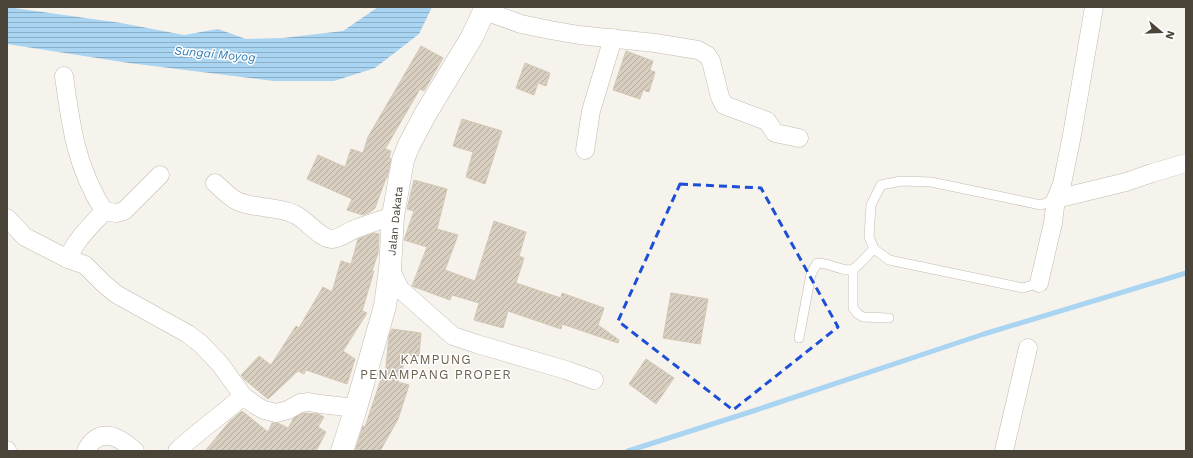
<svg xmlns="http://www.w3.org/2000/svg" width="1193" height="458" font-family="'Work Sans',sans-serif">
<defs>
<pattern id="water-rules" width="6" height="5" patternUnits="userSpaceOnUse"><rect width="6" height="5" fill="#a9d4f2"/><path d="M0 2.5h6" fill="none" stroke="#8caec5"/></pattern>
<pattern id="building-hatch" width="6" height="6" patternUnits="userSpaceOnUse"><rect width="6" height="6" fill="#d8cfc1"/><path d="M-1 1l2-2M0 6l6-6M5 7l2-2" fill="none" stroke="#b1aa9e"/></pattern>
</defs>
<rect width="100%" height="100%" fill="#f6f3ec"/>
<path fill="url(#water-rules)" d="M7,7L121,23L184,35L218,29L246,39L283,38L343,31L378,7H432L419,34L375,68L334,81H274L129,63L7,44Z"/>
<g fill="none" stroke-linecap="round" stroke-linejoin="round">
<path stroke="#a9d4f2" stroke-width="5" d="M628,451L750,412L984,334L1186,273"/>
</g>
<g fill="url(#building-hatch)" stroke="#d3c7b4">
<path d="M421,46L443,58L424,91L420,89L385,149L391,151L389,158L391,159L387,178H386L375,208L370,212L363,215L347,210L352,199L307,179L318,155L345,167L351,149L363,153L368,137Z"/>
<path d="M626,51L653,61L650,70L655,72L649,92L643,90L640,99L613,90Z"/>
<path d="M525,63L550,73L546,86L538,83L534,95L516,88Z"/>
<path d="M462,119L502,131L485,184L466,177L473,152L453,146Z"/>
<path d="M414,180L447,189L437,229L458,235L445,270L475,281L494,221L526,232L519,256L524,258L516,283L561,298L562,293L604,308L598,325L619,340L618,343L562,324L561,329L508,311L503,328L474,320L479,303L452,295L450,300L412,286L427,247L404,240L414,211L407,209Z"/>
<path d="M374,233L379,234L378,253L372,271H374L362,311L367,313L343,351L355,359L347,384L306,370L304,374L298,371L268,399L244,379L241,375L259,356L271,365L296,326L299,328L323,287L332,292L341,261L351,264L358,239Z"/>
<path d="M671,293L708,299L700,344L663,338Z"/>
<path d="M392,329L421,333L419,356L407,355L398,382L409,385L398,419L380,451H355L363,426L365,427L382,376L385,377L389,336Z"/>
<path d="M646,359L674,378L656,404L629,384Z"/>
<path d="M242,411L268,432L272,423H278L288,428L294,418L303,413L318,414L324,417L318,427L326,432L316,451H205L230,421Z"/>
</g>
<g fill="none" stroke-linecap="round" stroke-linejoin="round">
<defs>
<g id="service">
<path d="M853,269V308L858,314L863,317L889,318"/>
<path d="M1039,283L1023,288L889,260L874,249L869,237L871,205L881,185L901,181L931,182L1041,205L1056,199"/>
<path d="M799,338L811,274L817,263C828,262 844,273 853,269C860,265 868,254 874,249"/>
</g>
<g id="minor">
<path d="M485,11L521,24L550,30L579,35L655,43L698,50L707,55L711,61L720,97L724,105L767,121L775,133L799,138"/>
<path d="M64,76C71,127 76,167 104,211C91,226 75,240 68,259"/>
<path d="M585,150L591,111L613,38"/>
<path d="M215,183C222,189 229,197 237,201C255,209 277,206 294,214C306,219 320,239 332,239C341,238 348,232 355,229C368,224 381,220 393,216"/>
<path d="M1056,199L1126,182L1152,173L1186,163"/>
<path d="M104,211L116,213L124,211L160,175"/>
<path d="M7,218L25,237L68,259L85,265L103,283L116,294L188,334L201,344L220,364L243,396L255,405L264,410L276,413L288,410L300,403L309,402L320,404L356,408"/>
<path d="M390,269L400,289L453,336L477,344L566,370L594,380"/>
<path d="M1039,283L1053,223L1056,199L1062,184L1072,135L1094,7"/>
<path d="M7,450V451"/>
<path d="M86,451C88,448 90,443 93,441C107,428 124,441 135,451"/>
<path d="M177,451C198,431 222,415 243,396"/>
<path d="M1004,451L1028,348"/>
</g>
<path id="tertiary" d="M342,451L356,408L385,306L390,269L393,216L403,160L409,145L426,113L472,37L486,7"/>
</defs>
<use href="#service" stroke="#c2bbae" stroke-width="10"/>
<use href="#minor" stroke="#c2bbae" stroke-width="19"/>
<use href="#tertiary" stroke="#c2bbae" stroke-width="23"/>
<use href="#service" stroke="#fff" stroke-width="9"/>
<use href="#minor" stroke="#fff" stroke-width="18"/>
<use href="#tertiary" stroke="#fff" stroke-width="22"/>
</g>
<path fill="none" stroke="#1d4ed8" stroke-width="3" stroke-dasharray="8 5" stroke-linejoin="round" d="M680,184L761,188L838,327L733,410L618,321Z"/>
<g text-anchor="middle" stroke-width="3" stroke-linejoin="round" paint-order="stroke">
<g font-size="11" fill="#4b4439" stroke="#fff">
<text transform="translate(395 221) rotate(-84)" y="4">Jalan Dakata</text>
</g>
<g font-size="12" font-style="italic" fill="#2e7ab2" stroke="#fff">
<text transform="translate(215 54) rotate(5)" y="4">Sungai Moyog</text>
</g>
<g font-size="13" letter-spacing="1" fill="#6e6250" stroke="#fff">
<text x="436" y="364">KAMPUNG<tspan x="436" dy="15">PENAMPANG PROPER</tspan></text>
</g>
</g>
<rect width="1193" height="458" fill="none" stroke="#4b4439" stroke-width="16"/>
<g transform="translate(1161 32) rotate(109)" stroke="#ffffff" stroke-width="3" paint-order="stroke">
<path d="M0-3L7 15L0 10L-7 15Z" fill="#4b4439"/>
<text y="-6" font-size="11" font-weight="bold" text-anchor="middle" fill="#4b4439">N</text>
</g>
</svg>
